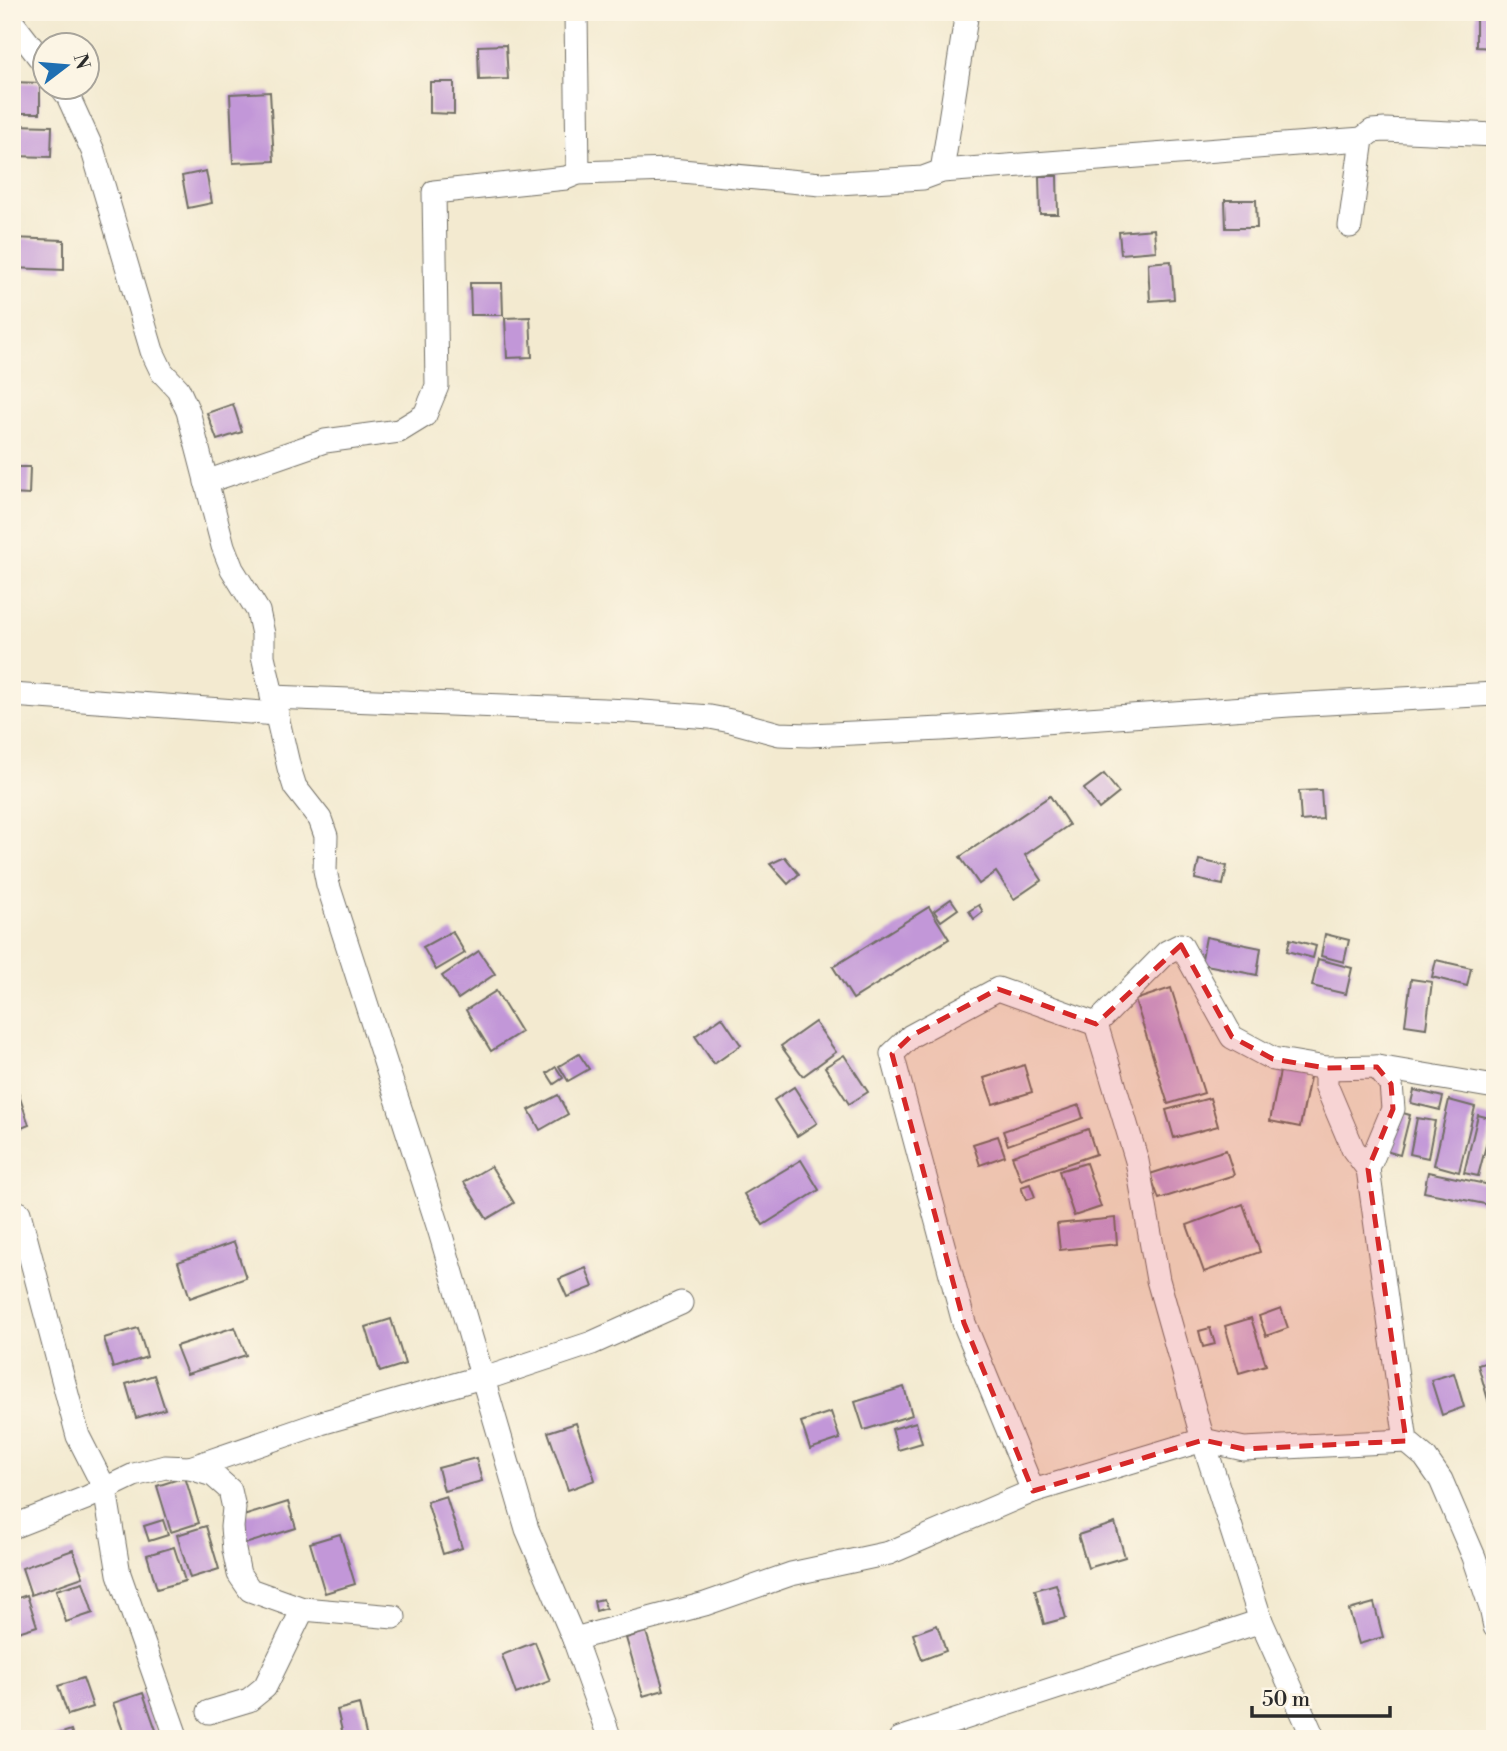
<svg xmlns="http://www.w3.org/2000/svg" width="1507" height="1751" font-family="'Libre Bodoni',serif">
<rect width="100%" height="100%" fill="#fcf5e5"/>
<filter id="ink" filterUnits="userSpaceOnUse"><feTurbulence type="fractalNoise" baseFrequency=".0143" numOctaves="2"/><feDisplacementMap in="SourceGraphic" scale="14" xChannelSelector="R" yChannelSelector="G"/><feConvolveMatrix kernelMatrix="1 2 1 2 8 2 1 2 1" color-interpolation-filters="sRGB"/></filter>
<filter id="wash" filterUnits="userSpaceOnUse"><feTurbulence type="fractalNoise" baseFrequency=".00686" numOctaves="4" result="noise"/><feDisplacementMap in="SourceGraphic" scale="28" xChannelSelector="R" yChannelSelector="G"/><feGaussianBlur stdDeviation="1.57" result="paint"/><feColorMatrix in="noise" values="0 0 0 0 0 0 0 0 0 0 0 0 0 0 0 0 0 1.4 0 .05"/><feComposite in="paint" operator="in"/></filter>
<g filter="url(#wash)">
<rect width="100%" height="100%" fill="#f3ead0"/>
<g id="blocks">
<g fill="#c297d8">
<path d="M1476,12H1495V48L1476,47Z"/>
<path d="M506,45L508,79L479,80L478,46Z"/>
<path d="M12,82L40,83V113H12Z"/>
<path d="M430,82H454V114L430,113Z"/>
<path d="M270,92L274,161L233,163L230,94Z"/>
<path d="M13,125L52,126L51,157L12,156Z"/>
<path d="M206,171L212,203L188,208L182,176Z"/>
<path d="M1039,176H1057L1058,214H1040Z"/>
<path d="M1225,200H1256L1257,228H1226Z"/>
<path d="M1154,229L1156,251L1121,254L1119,232Z"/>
<path d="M12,238L64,240V270L12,268Z"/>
<path d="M1171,261L1174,299L1150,301L1148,263Z"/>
<path d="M470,283H502L503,315H471Z"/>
<path d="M530,317L532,357L507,358L505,318Z"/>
<path d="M233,404L242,432L217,440L207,413Z"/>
<path d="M12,467H30L29,495L12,494Z"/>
<path d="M1104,774L1119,793L1099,809L1084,789Z"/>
<path d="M1321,790L1323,819L1301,821L1299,791Z"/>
<path d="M1050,796L1069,825L1025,855L1042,880L1014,899L996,872L979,884L960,857Z"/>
<path d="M785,857L799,874L788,884L770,864Z"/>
<path d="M1199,860L1227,866L1223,885L1195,879Z"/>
<path d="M951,899L958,909L941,921L934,911Z"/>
<path d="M979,905L983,912L974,919L969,911Z"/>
<path d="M929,907L949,939L853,999L833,967Z"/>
<path d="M452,931L465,953L436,970L423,947Z"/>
<path d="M1325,934L1349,940L1344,962L1321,956Z"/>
<path d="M1206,937L1261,948L1257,975L1201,964Z"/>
<path d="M1290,939L1316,946L1313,958L1287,951Z"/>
<path d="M479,951L495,974L458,999L442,976Z"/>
<path d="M1318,959L1352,968L1346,994L1312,986Z"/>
<path d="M1436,960L1471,968L1467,986L1432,977Z"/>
<path d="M1411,979L1432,982L1426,1028L1405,1025Z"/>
<path d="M1171,988L1204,1093L1168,1104L1135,1000Z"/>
<path d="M496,991L521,1032L491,1051L466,1010Z"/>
<path d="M722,1017L741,1045L714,1064L695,1036Z"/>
<path d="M815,1022L836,1052L803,1076L781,1046Z"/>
<path d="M579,1054L589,1069L568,1081L559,1066Z"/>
<path d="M844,1055L868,1092L849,1104L825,1067Z"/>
<path d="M1024,1065L1032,1092L993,1104L984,1078Z"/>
<path d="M1281,1066L1311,1072L1300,1127L1270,1121Z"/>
<path d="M556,1067L563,1078L554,1084L547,1073Z"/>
<path d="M794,1087L817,1123L797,1136L774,1100Z"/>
<path d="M1414,1090L1443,1097L1440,1110L1411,1103Z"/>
<path d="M18,1092L29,1125L12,1132V1094Z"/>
<path d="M558,1095L568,1114L540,1130L529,1110Z"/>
<path d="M1210,1098L1218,1126L1174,1138L1166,1110Z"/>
<path d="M1449,1100L1475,1107L1459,1172L1434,1165Z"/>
<path d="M1079,1105L1083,1118L1008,1145L1003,1131Z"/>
<path d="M1392,1110L1410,1115L1400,1155L1382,1150Z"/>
<path d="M1478,1115L1493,1119L1478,1176L1464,1173Z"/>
<path d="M1417,1118L1435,1121L1428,1158L1410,1154Z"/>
<path d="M1088,1129L1096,1154L1021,1180L1012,1156Z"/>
<path d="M998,1136L1005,1156L980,1165L973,1144Z"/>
<path d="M1226,1150L1234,1175L1159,1199L1150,1174Z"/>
<path d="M801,1160L819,1190L763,1225L744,1194Z"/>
<path d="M1086,1163L1101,1207L1074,1216L1059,1171Z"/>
<path d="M491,1166L514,1203L487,1219L464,1182Z"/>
<path d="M1428,1172L1495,1186V1206L1424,1192Z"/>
<path d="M1030,1184L1035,1197L1026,1200L1021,1187Z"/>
<path d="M1243,1204L1260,1252L1204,1272L1187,1225Z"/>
<path d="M1115,1218L1117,1244L1060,1250L1057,1224Z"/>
<path d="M234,1242L246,1278L190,1298L178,1262Z"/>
<path d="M586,1268L593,1287L567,1297L559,1279Z"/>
<path d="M1281,1308L1288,1328L1266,1336L1259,1316Z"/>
<path d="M1251,1318L1266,1365L1239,1373L1225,1326Z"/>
<path d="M391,1319L405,1364L380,1372L366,1327Z"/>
<path d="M235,1327L246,1355L187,1374L176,1346Z"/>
<path d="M138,1328L147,1357L113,1368L104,1338Z"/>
<path d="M1210,1328L1215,1344L1203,1347L1199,1331Z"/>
<path d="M1495,1360V1402L1489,1403L1478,1365Z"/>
<path d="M1454,1373L1464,1407L1442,1415L1431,1380Z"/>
<path d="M154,1375L165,1409L136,1418L126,1384Z"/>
<path d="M904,1387L912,1415L864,1430L855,1402Z"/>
<path d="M831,1412L840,1439L810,1449L801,1422Z"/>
<path d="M916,1422L922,1443L898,1450L892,1429Z"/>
<path d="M576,1423L595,1480L568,1490L548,1432Z"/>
<path d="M476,1458L482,1481L444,1491L438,1468Z"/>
<path d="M185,1477L199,1523L171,1532L157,1486Z"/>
<path d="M446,1496L462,1548L443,1554L427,1502Z"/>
<path d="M288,1502L296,1528L242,1545L234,1519Z"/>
<path d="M163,1520L168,1535L149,1541L144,1526Z"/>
<path d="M1115,1523L1125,1557L1088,1568L1078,1535Z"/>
<path d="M206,1526L219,1569L190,1578L177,1535Z"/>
<path d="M340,1534L355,1584L325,1593L310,1543Z"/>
<path d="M174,1547L185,1581L157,1589L147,1555Z"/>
<path d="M73,1550L83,1577L31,1595L22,1568Z"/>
<path d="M83,1582L93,1613L66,1622L56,1590Z"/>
<path d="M1056,1584L1066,1618L1044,1624L1035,1590Z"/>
<path d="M27,1595L37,1626L12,1634V1600Z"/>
<path d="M603,1599L606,1608L596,1611L594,1601Z"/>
<path d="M1374,1603L1383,1637L1359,1644L1349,1610Z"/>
<path d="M937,1625L946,1651L922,1660L913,1634Z"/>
<path d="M646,1632L664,1690L643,1696L626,1638Z"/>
<path d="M535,1642L550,1681L516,1694L502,1655Z"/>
<path d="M83,1678L93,1707L68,1715L58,1686Z"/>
<path d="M143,1693L157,1733L141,1739H126L113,1703Z"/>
<path d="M359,1704L367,1739H344L337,1710Z"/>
<path d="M71,1730L74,1739H47V1738Z"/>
</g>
</g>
</g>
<g filter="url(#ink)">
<use href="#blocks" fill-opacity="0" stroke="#716e65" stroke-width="2"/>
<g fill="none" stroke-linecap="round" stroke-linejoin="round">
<defs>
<g id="minor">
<path d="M576,12L578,173"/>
<path d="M12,22L46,66"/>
<path d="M62,88L68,96L93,151L152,351L162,372L178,389L188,411L223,546L232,569L258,611L263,634V656L289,768L295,787L320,819L326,836L325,870L328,885L440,1232L527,1529L574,1639L610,1739"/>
<path d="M942,171L966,18L965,12"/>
<path d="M1350,226L1362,139L1372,131L1385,130L1495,135"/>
<path d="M206,482L325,441L399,431L425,415L437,386L434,192L566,178L578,173L671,170L821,184L923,178L942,171L1362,139"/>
<path d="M12,695L277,714"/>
<path d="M272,697L630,711L710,717L731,721L779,734L809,735L942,729L1289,705L1495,694"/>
<path d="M1096,1024L1137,1161L1158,1280L1203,1440L1261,1621L1314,1739"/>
<path d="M1096,1024L1167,952L1181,945L1232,1037L1273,1059L1326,1068L1377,1067L1391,1084L1393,1109L1368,1169"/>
<path d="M1377,1067L1495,1087"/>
<path d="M1326,1068V1085L1353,1149L1368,1169L1406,1441L1425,1457L1441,1480L1474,1557L1491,1608L1495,1627"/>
<path d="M19,1213L78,1436L105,1489L119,1574L177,1739"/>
<path d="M190,1468L321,1423L482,1377L496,1375L592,1343L681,1303"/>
<path d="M1033,1491L964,1323L892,1054L911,1036L998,989L1096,1024"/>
<path d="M12,1527L86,1498L134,1475L165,1467L190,1468L213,1475L230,1490L234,1508L232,1527L234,1550L239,1574L250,1590L303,1609L394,1617"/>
<path d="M574,1639L705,1604L791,1574L889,1553L1033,1491L1203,1440L1244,1449L1406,1441"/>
<path d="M209,1712L249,1700L265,1687L303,1609"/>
<path d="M900,1739L1261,1621"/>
</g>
</defs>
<use href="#minor" stroke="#716e65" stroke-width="25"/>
<use href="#minor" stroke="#fff" stroke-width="23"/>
</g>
</g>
<path fill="#d62828" fill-opacity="0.2" stroke="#d62828" stroke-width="5" stroke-dasharray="14 9" stroke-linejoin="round" d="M1181,945L1232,1037L1273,1059L1326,1068L1377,1067L1391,1084L1393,1109L1368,1169L1406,1441L1244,1449L1203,1440L1033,1491L964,1323L892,1054L911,1036L998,989L1096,1024Z"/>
<rect width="1507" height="1751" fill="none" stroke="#fcf5e5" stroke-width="42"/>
<g transform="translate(66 66) rotate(74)"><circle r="33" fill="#fcf5e5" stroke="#a8a49b" stroke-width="2"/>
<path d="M0-5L12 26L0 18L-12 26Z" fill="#1f6fb2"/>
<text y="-10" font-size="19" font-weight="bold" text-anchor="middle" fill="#2b2b2b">N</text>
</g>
<path d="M1252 1706v10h138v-10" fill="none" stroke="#2b2b2b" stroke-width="3.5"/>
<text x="1262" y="1706" font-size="21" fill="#2b2b2b" stroke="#fcf5e5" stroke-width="5" paint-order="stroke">50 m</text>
</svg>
